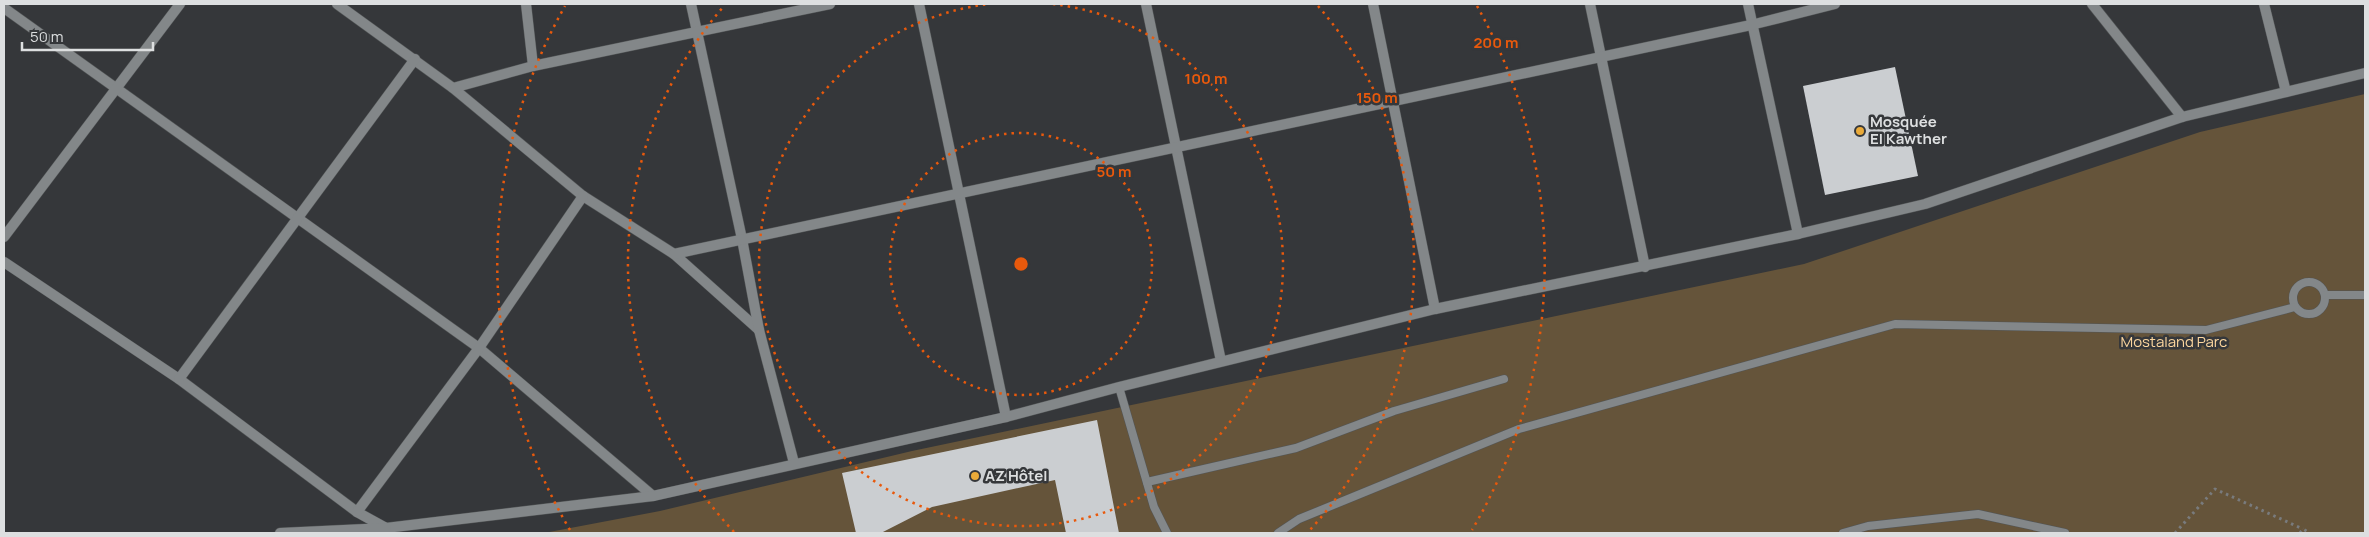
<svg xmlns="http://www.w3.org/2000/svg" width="2369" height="537" font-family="Manrope,sans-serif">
<rect width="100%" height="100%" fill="#35373a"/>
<path fill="#65543a" d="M2365,94V533H544L660,511L912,451L1804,264L2200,132Z"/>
<g fill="#cbced1">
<path d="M1895,67L1918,176L1825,195L1803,86Z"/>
<path d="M1097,420L1119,533H1066L1055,480L932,507L881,533H856L842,473Z"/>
</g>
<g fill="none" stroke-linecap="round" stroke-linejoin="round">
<defs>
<g id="lane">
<circle cx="2309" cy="298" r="16"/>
<path d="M2325,295H2365"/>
<path d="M1119,387L1154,507L1167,533"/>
<path d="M1147,482L1296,448L1394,411L1504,379"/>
<path d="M1278,533L1299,519L1519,429L1895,324L2206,330L2295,307"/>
<path d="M1843,533L1868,526L1978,514L2065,533"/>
</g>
<g id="street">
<path d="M337,4L453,88L583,196L674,254L759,330"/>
<path d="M526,4L533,66"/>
<path d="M691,4L742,239L759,330L794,463"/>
<path d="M919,4L1006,417"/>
<path d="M1146,4L1221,361"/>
<path d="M1373,4L1435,309"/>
<path d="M1590,4L1645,267"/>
<path d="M1748,4L1798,234"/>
<path d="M2092,4L2182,117"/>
<path d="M2264,4L2286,92"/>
<path d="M4,8L479,348L653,496"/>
<path d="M453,88L533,66L830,4"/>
<path d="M4,237L180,4"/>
<path d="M674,254L1751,25L1835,4"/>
<path d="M4,262L179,379L357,512L386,528L653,496L1006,417L1119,387L1435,309L1798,234L1925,204L2182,117L2365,73"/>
<path d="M179,379L415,59"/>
<path d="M357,512L479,348L583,196"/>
<path d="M280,533L386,528"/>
</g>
</defs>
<use href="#lane" stroke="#525556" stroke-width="9"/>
<use href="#street" stroke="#525556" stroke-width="11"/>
<g stroke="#797b7d" stroke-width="3" stroke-dasharray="2.5 4" stroke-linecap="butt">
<path d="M2175,533L2215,489L2303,529"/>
<path d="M2300,533L2303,529L2310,533"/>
</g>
<use href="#lane" stroke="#838789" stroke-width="8"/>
<use href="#street" stroke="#838789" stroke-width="10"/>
</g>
<g fill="none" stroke="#e8590c" stroke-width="2.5" stroke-dasharray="2.5 5">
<circle cx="1021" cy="264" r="131"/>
<path d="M1053 4A262 262 0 1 1 989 4"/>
<path d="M734 532A393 393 0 0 1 724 6M1318 6A393 393 0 0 1 1308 532"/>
<path d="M570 530A524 524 0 0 1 565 6M1477 6A524 524 0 0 1 1472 530"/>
</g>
<g fill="#eaaa39" stroke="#35373a" stroke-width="2">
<circle cx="1860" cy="131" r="5"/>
<circle cx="975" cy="476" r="5"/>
</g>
<g text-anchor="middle" stroke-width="5" stroke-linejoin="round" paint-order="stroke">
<g font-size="15" font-weight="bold" fill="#dddfe0" stroke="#35373a" text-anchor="start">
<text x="1870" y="127">Mosquée<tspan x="1870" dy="17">El Kawther</tspan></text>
<text x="985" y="481">AZ Hôtel</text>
</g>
<g font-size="15" fill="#fcd69e" stroke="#35373a">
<text x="2174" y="347">Mostaland Parc</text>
</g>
</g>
<circle cx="1021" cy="264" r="8" fill="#e8590c" stroke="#35373a" stroke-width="2.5"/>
<g font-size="15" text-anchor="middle" font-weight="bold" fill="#e8590c" stroke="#35373a" stroke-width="5" stroke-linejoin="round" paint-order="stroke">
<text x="1496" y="48">200 m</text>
<text x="1206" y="84">100 m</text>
<text x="1377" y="103">150 m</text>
<text x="1114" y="177">50 m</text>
</g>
<rect width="2369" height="537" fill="none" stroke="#dddfe0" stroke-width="10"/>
<path d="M22 42v8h131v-8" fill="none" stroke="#dddfe0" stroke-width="2.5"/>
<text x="30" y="42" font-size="15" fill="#dddfe0" stroke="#35373a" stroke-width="4" paint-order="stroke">50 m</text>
</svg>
